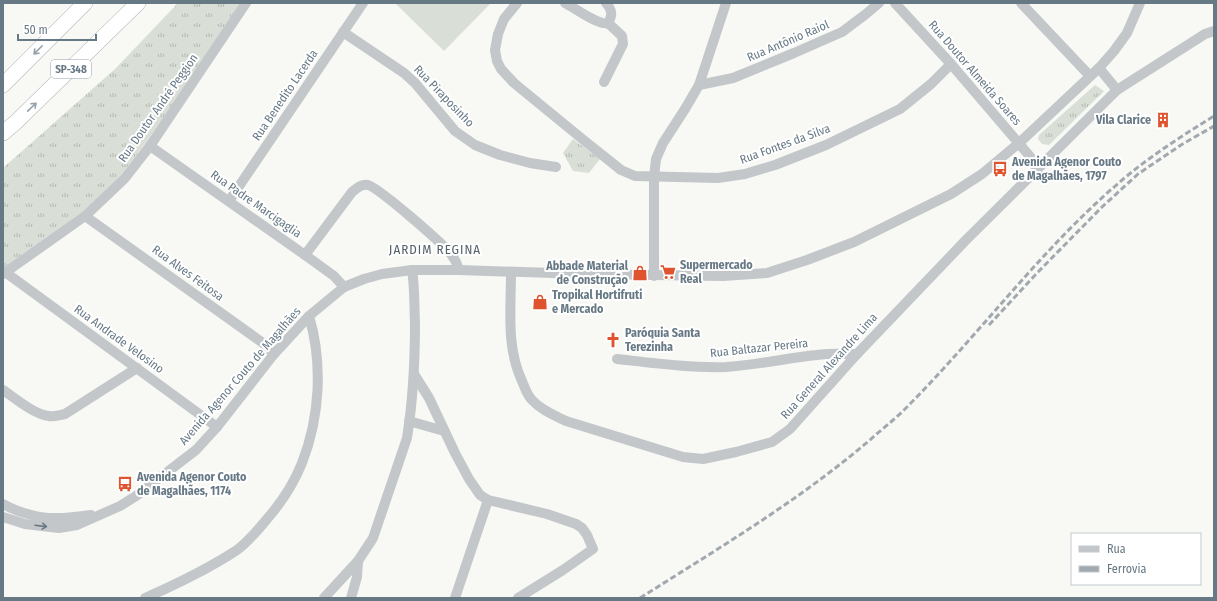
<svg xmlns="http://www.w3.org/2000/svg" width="1217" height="601" font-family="'Fira Sans Condensed',sans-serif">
<defs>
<pattern id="grass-tufts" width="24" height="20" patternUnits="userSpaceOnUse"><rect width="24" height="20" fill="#d9dfd6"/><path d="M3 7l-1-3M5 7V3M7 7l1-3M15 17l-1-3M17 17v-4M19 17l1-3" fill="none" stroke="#b4bab3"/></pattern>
</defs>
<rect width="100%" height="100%" fill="#f8f8f5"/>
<g fill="url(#grass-tufts)">
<path d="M178,3H243L147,141L121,175L82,212L3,268V168L115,69Z"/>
<path d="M1095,85L1104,91L1049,145L1042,144L1038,139L1039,135Z"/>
<path d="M573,139L600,159L589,173L573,171L563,153Z"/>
</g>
<path fill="#d9dfd6" d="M395,3H491L444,51Z"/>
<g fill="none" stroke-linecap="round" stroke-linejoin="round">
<defs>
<g id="highway">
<path d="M3,85L85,3"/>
<path d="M3,133L15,123L138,3"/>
</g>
</defs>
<use href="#highway" stroke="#b6babc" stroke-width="16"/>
<g stroke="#c3c7ca" stroke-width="10">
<path d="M517,3L504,19L498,34L495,50L497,61L501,69L514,83L586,142L621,170L635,176L718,178L745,174L775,165L826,145L900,109L931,84L951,64"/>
<path d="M565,3C575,8 599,26 608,23C613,15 612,10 606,3"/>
<path d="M895,3L951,64L1039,167"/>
<path d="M1021,3L1089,75"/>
<path d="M343,32L404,73L415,83L455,131L475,145L500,155L530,163L556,167"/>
<path d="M1099,68L1117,90"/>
<path d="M604,82L623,44L622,36L608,23"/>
<path d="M699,85L733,78L794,53L842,32L866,14L879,3"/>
<path d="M150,146L305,255L334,276L344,287"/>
<path d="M229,201L363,3"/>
<path d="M85,216L263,343L274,354"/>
<path d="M305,255L352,192C357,188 361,184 368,185C379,188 441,242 451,254C455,259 457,263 459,270"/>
<path d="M5,272L217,427"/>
<path d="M511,272C511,309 506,347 522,381C525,388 527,395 532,400C541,410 554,415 566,421L683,457L703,459L736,452L772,442L790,429L857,354L966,240L1117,90L1205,34L1214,31"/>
<path d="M3,274L85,216L125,178L150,146L246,3"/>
<path d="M654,276V177L656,159L663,143L685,109L699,85L726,3"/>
<path d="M617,359C653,363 690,368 726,367C757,365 787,358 817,355C830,353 844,354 857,354"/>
<path d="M414,374L429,398L455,453L469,479L480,495L488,500L547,514L576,524L582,528L587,535L593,549L563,570L518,598"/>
<path d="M3,390C15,398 35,415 49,416C54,417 59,415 65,414L137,368"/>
<path d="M409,421L444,431"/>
<path d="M3,504C19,513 41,519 60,518C70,518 81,516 91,515"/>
<path d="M3,517L25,524L59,528L77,525L120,506L136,496L196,450L217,427L274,354L309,316L344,287L364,279L382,274L412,270H459L583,274L723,276L767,273L807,260L854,242L951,194L982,174L1019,143L1099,68L1114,51L1127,33L1140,3"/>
<path d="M145,598C177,584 208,569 237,550C248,542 258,530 267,519C281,503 294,483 302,463C320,417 323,363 309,316"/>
<path d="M324,598L358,561L373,538L407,438C413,400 415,361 415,323C414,305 415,288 412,270"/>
<path d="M351,598L357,577L358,561"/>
<path d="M455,598L488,500"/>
</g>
<use href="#highway" stroke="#fff" stroke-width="15"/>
<g stroke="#a2a9ae" stroke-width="3" stroke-dasharray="6 3" stroke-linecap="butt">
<path d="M989,325L1038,272L1102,207L1138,174L1181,145L1214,126"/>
<path d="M640,598C719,548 800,500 871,439C882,429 894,420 905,409C979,335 1041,249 1121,181C1150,156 1182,136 1214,116"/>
</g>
</g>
<defs><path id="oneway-shaft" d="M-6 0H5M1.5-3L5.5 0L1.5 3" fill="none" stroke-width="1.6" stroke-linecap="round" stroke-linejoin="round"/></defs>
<g stroke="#95a1aa">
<use href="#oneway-shaft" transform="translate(38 50) rotate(135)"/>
<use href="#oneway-shaft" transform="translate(32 107) rotate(-44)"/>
</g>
<use stroke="#677985" href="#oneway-shaft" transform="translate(41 526) rotate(7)"/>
<defs>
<symbol id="building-bare" viewBox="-9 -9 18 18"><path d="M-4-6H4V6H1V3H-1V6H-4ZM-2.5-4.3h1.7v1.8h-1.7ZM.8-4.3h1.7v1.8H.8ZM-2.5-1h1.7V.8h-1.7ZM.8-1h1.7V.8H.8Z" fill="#df542e" stroke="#fff" stroke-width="2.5" paint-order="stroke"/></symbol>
<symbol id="bus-bare" viewBox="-9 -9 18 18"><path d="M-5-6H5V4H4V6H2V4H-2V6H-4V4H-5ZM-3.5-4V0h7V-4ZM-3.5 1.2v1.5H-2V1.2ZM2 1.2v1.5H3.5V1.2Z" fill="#df542e" stroke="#fff" stroke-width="2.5" paint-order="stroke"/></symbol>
<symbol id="supermarket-bare" viewBox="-9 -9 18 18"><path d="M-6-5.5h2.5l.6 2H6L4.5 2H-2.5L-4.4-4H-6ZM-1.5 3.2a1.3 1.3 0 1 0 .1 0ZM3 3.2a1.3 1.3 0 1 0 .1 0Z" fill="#df542e" stroke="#fff" stroke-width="2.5" paint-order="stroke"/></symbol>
<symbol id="shop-bare" viewBox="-9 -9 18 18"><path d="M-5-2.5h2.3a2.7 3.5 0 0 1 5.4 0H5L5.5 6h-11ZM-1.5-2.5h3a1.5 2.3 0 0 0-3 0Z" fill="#df542e" stroke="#fff" stroke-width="2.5" paint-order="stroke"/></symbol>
<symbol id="church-bare" viewBox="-9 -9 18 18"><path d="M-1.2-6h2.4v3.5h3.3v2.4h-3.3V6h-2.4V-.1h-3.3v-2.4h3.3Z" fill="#df542e" stroke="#fff" stroke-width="2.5" paint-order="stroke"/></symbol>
</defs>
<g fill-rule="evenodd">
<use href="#building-bare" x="1152" y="109" width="22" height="22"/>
<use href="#bus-bare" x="989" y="158" width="22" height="22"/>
<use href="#supermarket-bare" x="657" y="261" width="22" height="22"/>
<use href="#shop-bare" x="629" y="262" width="22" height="22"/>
<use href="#shop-bare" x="529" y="291" width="22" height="22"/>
<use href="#church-bare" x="602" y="329" width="22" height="22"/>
<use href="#bus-bare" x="114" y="473" width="22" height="22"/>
</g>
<g text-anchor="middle" stroke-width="4" stroke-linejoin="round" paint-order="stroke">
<rect fill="#fff" stroke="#95a1aa" stroke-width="1" x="51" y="60" width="40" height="18" rx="3"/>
<g font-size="11" font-weight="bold" fill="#677985">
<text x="71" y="73">SP-348</text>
</g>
<g font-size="12" fill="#677985" stroke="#fff">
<text transform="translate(788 41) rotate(-23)" y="4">Rua Antônio Raiol</text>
<text transform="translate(975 73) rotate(49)" y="4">Rua Doutor Almeida Soares</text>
<text transform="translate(285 95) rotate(-56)" y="4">Rua Benedito Lacerda</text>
<text transform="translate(444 96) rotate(46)" y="4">Rua Piraposinho</text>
<text transform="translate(158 108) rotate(-55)" y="4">Rua Doutor André Peggion</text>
<text transform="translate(785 144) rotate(-20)" y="4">Rua Fontes da Silva</text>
<text transform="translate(256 204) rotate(35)" y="4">Rua Padre Marcigaglia</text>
<text transform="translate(188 273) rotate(36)" y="4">Rua Alves Feitosa</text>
<text transform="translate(119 339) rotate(36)" y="4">Rua Andrade Velosino</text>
<text transform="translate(759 348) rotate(-6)" y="4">Rua Baltazar Pereira</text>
<text transform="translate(829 366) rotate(-48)" y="4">Rua General Alexandre Lima</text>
<text transform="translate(240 376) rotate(-49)" y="4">Avenida Agenor Couto de Magalhães</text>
</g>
<g font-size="12" font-weight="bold" fill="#677985" stroke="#fff" text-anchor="start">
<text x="1151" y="124" text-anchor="end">Vila Clarice</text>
<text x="1012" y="166">Avenida Agenor Couto<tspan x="1012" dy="14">de Magalhães, 1797</tspan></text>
<text x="680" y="269">Supermercado<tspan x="680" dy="14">Real</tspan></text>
<text x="628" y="270" text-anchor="end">Abbade Material<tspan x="628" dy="14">de Construção</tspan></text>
<text x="552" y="299">Tropikal Hortifruti<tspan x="552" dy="14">e Mercado</tspan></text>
<text x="625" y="337">Paróquia Santa<tspan x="625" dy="14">Terezinha</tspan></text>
<text x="137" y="481">Avenida Agenor Couto<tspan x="137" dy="14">de Magalhães, 1174</tspan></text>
</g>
<g font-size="13" letter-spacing="1" fill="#55626a" stroke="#fff">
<text x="435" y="254">JARDIM REGINA</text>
</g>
</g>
<rect width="1217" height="601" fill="none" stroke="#677985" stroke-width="8"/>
<rect x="1071" y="533" width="130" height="52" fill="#ffffff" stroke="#c2c9ce"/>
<rect x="1079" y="546" width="20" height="6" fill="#c3c7ca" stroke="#c2c9ce"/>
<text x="1107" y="553" font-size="12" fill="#677985">Rua</text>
<rect x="1079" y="566" width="20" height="6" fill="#a2a9ae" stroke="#c2c9ce"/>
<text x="1107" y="573" font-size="12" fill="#677985">Ferrovia</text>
<path d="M18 34v6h78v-6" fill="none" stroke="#677985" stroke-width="2"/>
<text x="24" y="34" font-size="12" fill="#677985" stroke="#ffffff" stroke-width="3" paint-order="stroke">50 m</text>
</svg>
